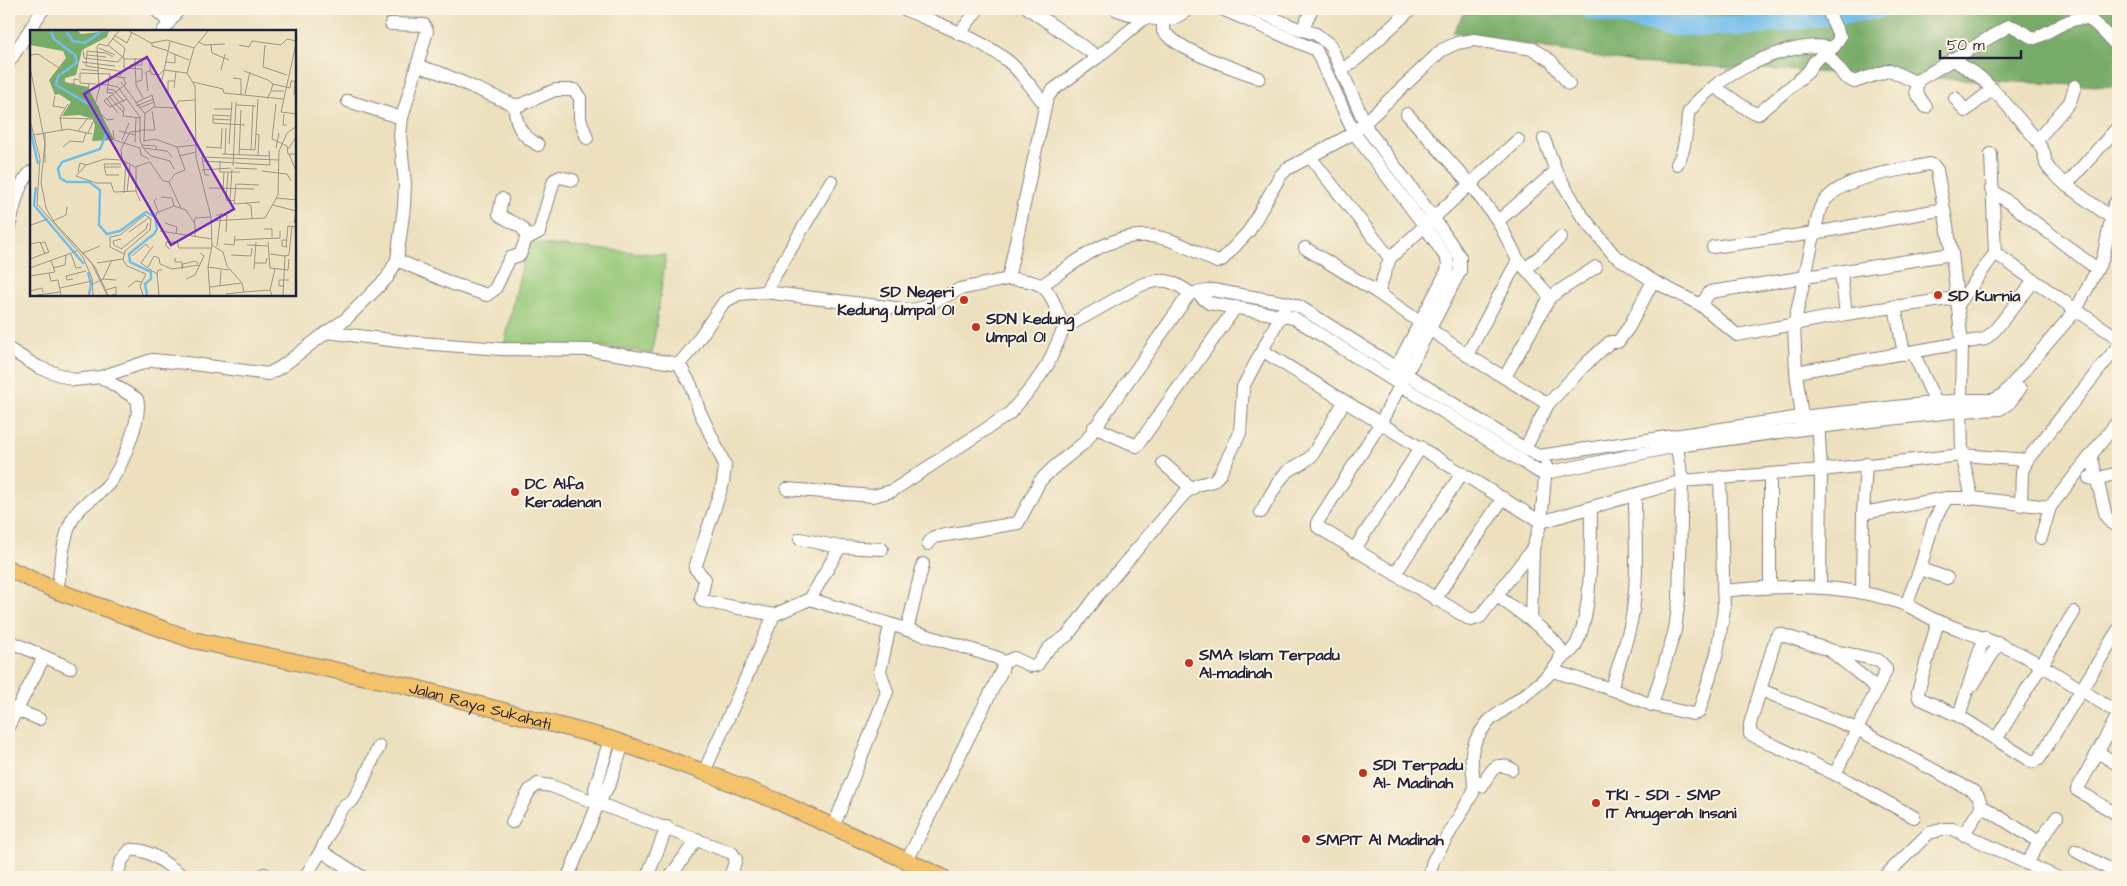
<svg xmlns="http://www.w3.org/2000/svg" width="2127" height="886" font-family="'Architects Daughter',sans-serif">
<rect width="100%" height="100%" fill="#fcf5e5"/>
<filter id="ink" filterUnits="userSpaceOnUse"><feTurbulence type="fractalNoise" baseFrequency=".02" numOctaves="2"/><feDisplacementMap in="SourceGraphic" scale="10" xChannelSelector="R" yChannelSelector="G"/><feConvolveMatrix kernelMatrix="1 2 1 2 8 2 1 2 1" color-interpolation-filters="sRGB"/></filter>
<filter id="wash" filterUnits="userSpaceOnUse"><feTurbulence type="fractalNoise" baseFrequency=".0096" numOctaves="4" result="noise"/><feDisplacementMap in="SourceGraphic" scale="20" xChannelSelector="R" yChannelSelector="G"/><feGaussianBlur stdDeviation="1.12" result="paint"/><feColorMatrix in="noise" values="0 0 0 0 0 0 0 0 0 0 0 0 0 0 0 0 0 1.4 0 .05"/><feComposite in="paint" operator="in"/></filter>
<g filter="url(#wash)">
<rect width="100%" height="100%" fill="#ece0be"/>
<path fill="#94c777" stroke="#5b7459" d="M527,243L666,255L652,354L614,347L504,346Z"/>
<path fill="#77ac68" stroke="#4c6752" d="M1466,9H2118V87L1634,63L1453,32Z"/>
<g fill="none" stroke-linecap="round" stroke-linejoin="round">
<path stroke="#72beeb" stroke-width="20" d="M1589,9L1674,26H1751L1877,9"/>
</g>
</g>
<g filter="url(#ink)">
<g fill="none" stroke-linecap="round" stroke-linejoin="round">
<defs>
<g id="minor">
<path d="M155,9L169,22"/>
<path d="M904,9C937,24 980,38 1009,62C1022,73 1033,90 1044,103"/>
<path d="M1029,9L1098,57"/>
<path d="M1115,9C1125,14 1162,22 1171,19C1178,17 1184,12 1189,9"/>
<path d="M1222,9L1316,50L1354,133L1424,225L1447,259L1448,265L1447,271L1393,374"/>
<path d="M1253,9L1296,28L1316,34L1330,45L1368,130L1433,217L1460,257V271L1380,424L1318,521V527L1471,620L1480,617L1533,548"/>
<path d="M1827,9L1840,37L1834,47L1826,52L1845,77L1854,82L1890,70L1915,82L2009,26C2018,26 2025,36 2035,38C2051,32 2077,10 2093,22C2102,29 2110,39 2118,47"/>
<path d="M1163,20V31C1184,54 1230,66 1259,78"/>
<path d="M1302,30L1312,9"/>
<path d="M163,31L179,9"/>
<path d="M959,34L978,9"/>
<path d="M1952,59L1980,77L2000,97L2037,140L2044,153L2046,164L2050,170L2066,185L2112,218"/>
<path d="M9,62L43,9"/>
<path d="M417,66L438,72L514,105H520L555,90H574L580,98V119L587,138"/>
<path d="M1342,70L1358,58L1411,9"/>
<path d="M1918,80L1916,92L1926,107"/>
<path d="M1715,87L1750,111L1758,114L1808,72L1814,62L1826,52"/>
<path d="M1955,98L1965,111L1993,89"/>
<path d="M348,101L402,118"/>
<path d="M514,105C517,127 519,133 538,145"/>
<path d="M1407,114L1470,184L1498,221L1518,260L1550,297"/>
<path d="M1544,139L1556,171L1580,213L1614,255L1653,281"/>
<path d="M2037,140L2070,102L2075,86"/>
<path d="M1991,154L1995,253"/>
<path d="M1310,157L1390,258"/>
<path d="M1677,164C1684,153 1685,140 1687,127C1688,122 1687,116 1689,112C1713,76 1790,38 1832,48"/>
<path d="M2066,185L2118,127"/>
<path d="M1991,189L2097,269"/>
<path d="M502,199L499,214C508,223 527,223 526,239"/>
<path d="M2118,199L2114,205L2103,258L2076,310L2118,338"/>
<path d="M1498,221L1556,171"/>
<path d="M9,226C16,206 15,188 31,172"/>
<path d="M1713,247L1815,233L1944,209"/>
<path d="M1305,248L1378,293L1467,355L1548,404"/>
<path d="M397,260L453,284L487,295L495,289L510,258L520,255L526,239L539,232L554,180L560,177L573,180"/>
<path d="M1526,269L1561,237"/>
<path d="M1841,273L1846,314"/>
<path d="M1008,279C1053,281 1048,292 1064,328"/>
<path d="M1042,285C1074,264 1108,233 1149,236C1173,237 1195,252 1217,262L1222,260L1249,231L1280,176L1287,169L1354,133L1442,50L1457,43L1474,40L1533,49L1551,61L1569,84"/>
<path d="M765,292L831,181"/>
<path d="M1197,293L1209,303L1294,318L1539,472L1546,473L1677,446L1818,427L1961,411L2000,409L2009,403L2020,389"/>
<path d="M1378,293L1390,258L1518,140"/>
<path d="M1701,305L1710,292L1952,254"/>
<path d="M1895,306L1904,354"/>
<path d="M327,332L406,342L501,349L591,350L679,364"/>
<path d="M9,349L38,367L74,380L101,377L152,360L186,363L268,374L281,367L327,332L346,319L387,278L397,260L404,207L405,184L400,135L402,118L427,31L424,25L391,24"/>
<path d="M1263,351L1541,522L1682,481L1821,470L1962,455L2027,460"/>
<path d="M1913,352L1936,403"/>
<path d="M1467,355L1518,260"/>
<path d="M1796,372L1985,339L1995,330L2034,281"/>
<path d="M1505,377L1550,297L1596,267"/>
<path d="M1818,421L1821,470L1820,588"/>
<path d="M1803,425L1796,372L1794,325L1820,208C1837,175 1897,172 1929,164L1934,166L1937,170L1952,254L1962,344L1961,400L1962,455L1972,498L2050,507"/>
<path d="M1094,427L1137,446L1236,307"/>
<path d="M1525,449L1548,404L1585,365L1610,342H1618L1629,327L1653,281L1701,305L1737,335L1846,314L1956,298"/>
<path d="M2091,455L2106,516L2111,523L2118,526"/>
<path d="M1163,463L1191,488"/>
<path d="M1770,475V587"/>
<path d="M2089,478L2096,479L2118,473"/>
<path d="M787,489L873,496L892,491L1009,414L1033,386L1048,364L1064,328L1141,285C1163,277 1172,280 1190,293"/>
<path d="M2021,505L2022,472L2027,460L2118,346"/>
<path d="M1261,512C1269,499 1276,482 1287,472C1296,465 1306,463 1313,454L1344,402"/>
<path d="M1863,513L1947,498H1972"/>
<path d="M2041,538L2050,507L2118,421"/>
<path d="M800,539L840,547L810,599"/>
<path d="M928,544L934,537L1018,523L1040,481L1053,468L1085,442L1190,293H1197L1212,290L1288,303L1300,307L1525,449L1539,456L1801,417L1961,400H1993L2003,395L2076,310L1995,253L1958,305"/>
<path d="M840,547L882,549"/>
<path d="M1354,550L1421,447"/>
<path d="M1920,569L1947,578"/>
<path d="M1395,574L1462,473"/>
<path d="M57,591C61,568 62,541 72,520C80,503 99,497 110,482C121,468 143,415 137,399L101,377"/>
<path d="M1723,591C1783,585 1849,583 1906,605C1918,610 1928,618 1940,622C1976,636 2007,645 2041,665C2067,680 2092,697 2118,713"/>
<path d="M1862,593L1863,513L1866,464"/>
<path d="M1435,599L1503,498"/>
<path d="M1906,605L1920,569L1934,520L1947,498"/>
<path d="M1531,620L1533,548L1541,522L1546,466"/>
<path d="M1938,621L1918,692L1919,698L1959,716L2032,762L2039,759L2118,630"/>
<path d="M907,630L923,564"/>
<path d="M1779,634L1830,650L1878,660L1886,668V671L1835,774L1750,734V724L1776,637Z"/>
<path d="M9,641L70,668"/>
<path d="M1832,652L1877,688"/>
<path d="M1560,658C1596,651 1590,538 1591,508"/>
<path d="M1003,663L1014,658L1031,666L1037,665L1049,648L1068,635L1097,596L1185,493L1197,485L1213,481L1220,474L1240,433L1243,387L1284,309"/>
<path d="M1553,671L1611,689L1652,705L1693,714L1699,712L1717,653L1724,609L1720,477"/>
<path d="M1973,685L1999,643"/>
<path d="M1611,689C1618,667 1626,645 1631,622C1639,581 1635,537 1635,496"/>
<path d="M1761,690L1857,729L1973,791L1978,796L1982,806L1963,835"/>
<path d="M1652,705L1675,630L1679,599L1682,481L1676,439"/>
<path d="M9,707L39,719"/>
<path d="M2118,715L2077,790L2118,815"/>
<path d="M1959,716L1984,637"/>
<path d="M9,725L44,657"/>
<path d="M1997,738L2074,612"/>
<path d="M2098,752L2118,765"/>
<path d="M704,772L774,615"/>
<path d="M1835,774L1914,817"/>
<path d="M1475,781L1482,786C1491,771 1494,760 1512,769"/>
<path d="M598,804L595,789L610,739"/>
<path d="M1982,806L2039,842L2027,864"/>
<path d="M512,822L530,790L538,784L551,786L732,853L736,859L730,877"/>
<path d="M833,828L887,692L880,671L890,626"/>
<path d="M2039,842L2057,817"/>
<path d="M321,851L362,877"/>
<path d="M2076,851L2113,871"/>
<path d="M907,861L1002,670L1003,663L998,658L810,599L774,615L703,601L701,598L705,579L695,568L723,483L725,465L699,410L691,385L679,364L691,350L724,302L739,294L765,292L911,310L921,308L960,289L1008,279L1047,98L1053,90L1098,57L1147,16L1148,11"/>
<path d="M264,874L269,877"/>
<path d="M116,877L122,860L130,850C149,847 169,867 184,877"/>
<path d="M305,877L321,851L339,812L345,805L352,801L359,790L379,746"/>
<path d="M568,877L598,804L610,783L623,744"/>
<path d="M647,877L667,827"/>
<path d="M670,877L697,839"/>
<path d="M1429,877L1433,861L1473,793C1477,774 1466,761 1476,740C1479,734 1484,727 1489,721C1502,709 1573,669 1559,647C1545,628 1516,610 1497,596"/>
<path d="M1610,877H1611"/>
<path d="M1884,877L1929,833L1945,829H1953L2056,877"/>
</g>
<g id="major">
<path id="s1" d="M9,569L57,591L193,640L404,685L610,739L704,772L777,801L942,877"/>
</g>
</defs>
<use href="#minor" stroke="#87817c" stroke-width="14"/>
<use href="#major" stroke="#87817c" stroke-width="18"/>
<use href="#minor" stroke="#fff" stroke-width="12"/>
<use href="#major" stroke="#f3c26a" stroke-width="16"/>
</g>
</g>
<g fill="#c8321e" stroke="#fcf5e5" stroke-width="2">
<circle cx="1938" cy="295" r="5"/>
<circle cx="964" cy="300" r="5"/>
<circle cx="976" cy="327" r="5"/>
<circle cx="515" cy="492" r="5"/>
<circle cx="1189" cy="663" r="5"/>
<circle cx="1363" cy="773" r="5"/>
<circle cx="1596" cy="803" r="5"/>
<circle cx="1306" cy="839" r="5"/>
</g>
<g text-anchor="middle" stroke-width="4" stroke-linejoin="round" paint-order="stroke">
<g font-size="16" font-weight="bold" fill="#22223b" stroke="#fcf5e5" text-anchor="start">
<text x="954" y="297" text-anchor="end">SD Negeri<tspan x="954" dy="18">Kedung Umpal 01</tspan></text>
<text x="1948" y="301">SD Kurnia</text>
<text x="986" y="324">SDN kedung<tspan x="986" dy="18">Umpal 01</tspan></text>
<text x="525" y="489">DC Alfa<tspan x="525" dy="18">Keradenan</tspan></text>
<text x="1199" y="660">SMA Islam Terpadu<tspan x="1199" dy="18">Al-madinah</tspan></text>
<text x="1373" y="770">SDI Terpadu<tspan x="1373" dy="18">Al- Madinah</tspan></text>
<text x="1606" y="800">TKI - SDI - SMP<tspan x="1606" dy="18">IT Anugerah Insani</tspan></text>
<text x="1316" y="845">SMPIT Al Madinah</text>
</g>
<g font-size="16" fill="#22223b" stroke="#fcf5e5">
<text dy="6" stroke="none"><textPath href="#s1" startOffset="492">Jalan Raya Sukahati</textPath></text>
</g>
</g>
<g transform="translate(30 30)">
<rect width="266" height="266" fill="#ece0be"/>
<path d="M0,1H48L51,4L79,1L77,7L52,20L46,45L35,48V52L58,57L84,110L62,111L65,96L63,89L50,85L32,86L41,72L29,64L25,65L19,50L36,28L33,21L0,15Z" fill="#77ac68"/>
<path fill="none" stroke="#72beeb" stroke-width="2.5" d="M21,1L24,9L45,25L47,33L28,46L26,55L60,75L77,102L70,119L32,132L28,139L30,148L37,152H59L70,160L69,195L77,204L90,201L116,182L125,187L127,199L124,204L99,224L100,232L121,242V249L115,254L117,265M36,1L43,11L55,13L72,1M0,98L8,134M6,157L4,175L54,234M58,242L61,254L59,265"/>
<path fill="none" stroke="#9b948a" stroke-width="1" d="M99,1L121,13L137,10L164,18M178,1L164,18L157,43L165,56L166,127L181,187L182,215L178,237L180,265M84,5L97,13L102,2M82,8L95,18L93,28M267,9L251,82L267,84M222,11L251,15L257,9L266,11M169,12L174,15L195,14M122,13V16L139,21M78,15L95,29H119L121,44L129,45L134,40L157,43M78,15L89,1M181,15L182,23L199,30M209,15L219,17L222,11M235,15L233,37L257,45M69,18L85,25M53,20L54,28L88,32L92,27M139,22L159,30M0,25L8,24L29,38L33,53L44,54V49L49,50M57,25L76,27M83,27L76,23L57,21L56,36L89,41L92,43L88,48M94,28V38L112,39V50L106,52M105,28L106,55L113,68M52,32L85,36M135,32L145,33V24M100,35H112V29M0,37L15,113L11,152L16,178L24,192L61,232L77,265M51,39L69,41M191,40L195,24M214,41L238,50L243,54L241,60M79,44L50,43V53L78,55L80,43M79,46L96,48M93,48L96,54L74,71L80,77L97,69M203,48L211,49V65M132,50L140,12M91,52L115,84L114,111M163,52L193,59L194,63L253,69M44,54L57,64M243,54L260,58L261,51H265L264,65M69,56L67,17L69,14L78,16M144,58L146,41M78,59L84,60L94,72M118,61L116,42L120,41M83,63H77L78,55L88,57L110,87V110L113,118L137,121L142,127M82,64L94,78L93,86L111,88M138,64V51H145M215,64L220,42M25,66L23,76L35,78M79,66L93,82M76,68L88,83M237,69L241,61H254M105,73L122,65L125,77M65,74L70,56M246,74L242,109L257,116L258,124H267M206,75L226,76M106,76L124,69M109,78L124,72M184,79H202M70,83L77,90L84,89M114,84L124,77L144,78L149,71L165,70M254,84L253,95H257M201,86L183,85V93L215,95M30,88L64,89L70,83L68,76L57,66L59,54M183,89L201,90M0,90L10,129L7,174L53,227L62,248L63,265M83,100L84,110L110,118L111,125L119,129M109,100H125L122,81M32,101L30,87L38,74M48,101L58,88M89,101L105,105M111,101L100,102L91,119L92,130L105,137L120,132L133,151L139,152L145,144L155,140L147,117L165,115M58,103L65,88M226,104L229,105L228,126M4,105L38,99L62,104M92,110L99,93M113,111L125,109L147,117M105,112L106,88M199,114L202,72M112,115L126,116L127,120M33,117L40,111L53,112L56,103M176,117L192,118M113,118L121,126L140,131L144,139M191,118L192,98M246,118L249,103M209,119L225,120L228,69M258,119L267,106M221,120L223,76M192,124L240,126M195,124L196,98M259,124L267,143M209,125L211,80M149,126L166,122M91,130L75,129L56,135L46,146L66,153H81L84,162L106,161L110,171M172,131L240,135L239,121M190,131V142H210M15,133V103M203,136L206,72M75,137H91M106,137V161M204,138L227,139M202,139L200,171L205,170M172,140L201,138M232,141L257,144L261,151M48,142L50,133L56,135M198,142L196,170L200,171M89,145H76L74,134H91M179,145H175L172,127L249,130M139,152L151,178M229,155L206,154L204,174L230,172M179,158L224,159M193,160L194,142M97,162L100,135M94,163L96,133M131,167L142,168L144,176M127,168L124,171L129,183M246,168L267,170M216,173L221,176L222,189M243,175L266,181M186,185H197L196,202M127,186L126,183L144,176L156,180L165,194V206M23,191L36,185L37,177M181,191L235,188L248,165L249,121L257,103L267,96M0,193L1,195L18,189M135,193L147,197L146,204M164,193L165,188L181,187M264,193L267,177M234,199H242V207M130,201L182,209M99,202L120,187M37,206L65,237L78,265M91,209L83,211L84,215L92,219M205,210L250,208V201M238,212L240,238L258,240L259,229M11,213L15,212L19,223M0,214L10,212L15,224M194,214L204,215L205,206M182,215L193,222L197,236L212,253L214,262L240,260L242,265M217,215L239,216M123,216L111,233L127,244M187,216L191,183M80,217V207L90,205L115,185L121,189L120,200L95,221L93,230L97,236L116,244L110,256L113,265M80,217L94,224M256,217L258,196L267,197M257,217L252,216V210H257M91,219L116,199L118,193M140,219L136,216V212H147L149,218H181M53,223L70,216M41,224L46,238L52,237M240,224L255,226M201,225L221,226L222,218M102,226L116,214L119,218M145,228V232H152V237M0,229L19,222M67,233L93,229M225,233H236L237,228M118,237L124,226L129,228L130,234L142,239L169,235M178,237L199,240M0,238L47,221M23,238L35,235L36,225M152,239L153,234L165,231L169,234M224,239L226,212M19,243L21,251L28,250L31,265M0,246L25,242L21,230M43,249L37,250L36,246L56,241M73,249L82,230M156,249L165,245L174,226L170,223M63,254L73,249L86,250M190,256L191,240M254,256H249V250H259M98,257L106,251L112,252M180,257L211,253M30,258L62,251M76,260L86,257V264L82,265M240,260L245,239M0,261L12,258L13,262M196,264L214,262M7,265L30,262M129,265L127,244L128,240H132M253,265L255,226L259,225L262,196"/>
<path fill="#7b2cbf" fill-opacity="0.15" stroke="#7b2cbf" stroke-width="2.5" d="M117,27L204,179L141,215L54,64Z"/>
<rect width="266" height="266" fill="none" stroke="#22223b" stroke-width="2.5"/>
</g>
<rect width="2127" height="886" fill="none" stroke="#fcf5e5" stroke-width="30"/>
<path d="M1940 50v8h81v-8" fill="none" stroke="#22223b" stroke-width="2.5"/>
<text x="1947" y="50" font-size="15" fill="#22223b" stroke="#fcf5e5" stroke-width="4" paint-order="stroke">50 m</text>
</svg>
